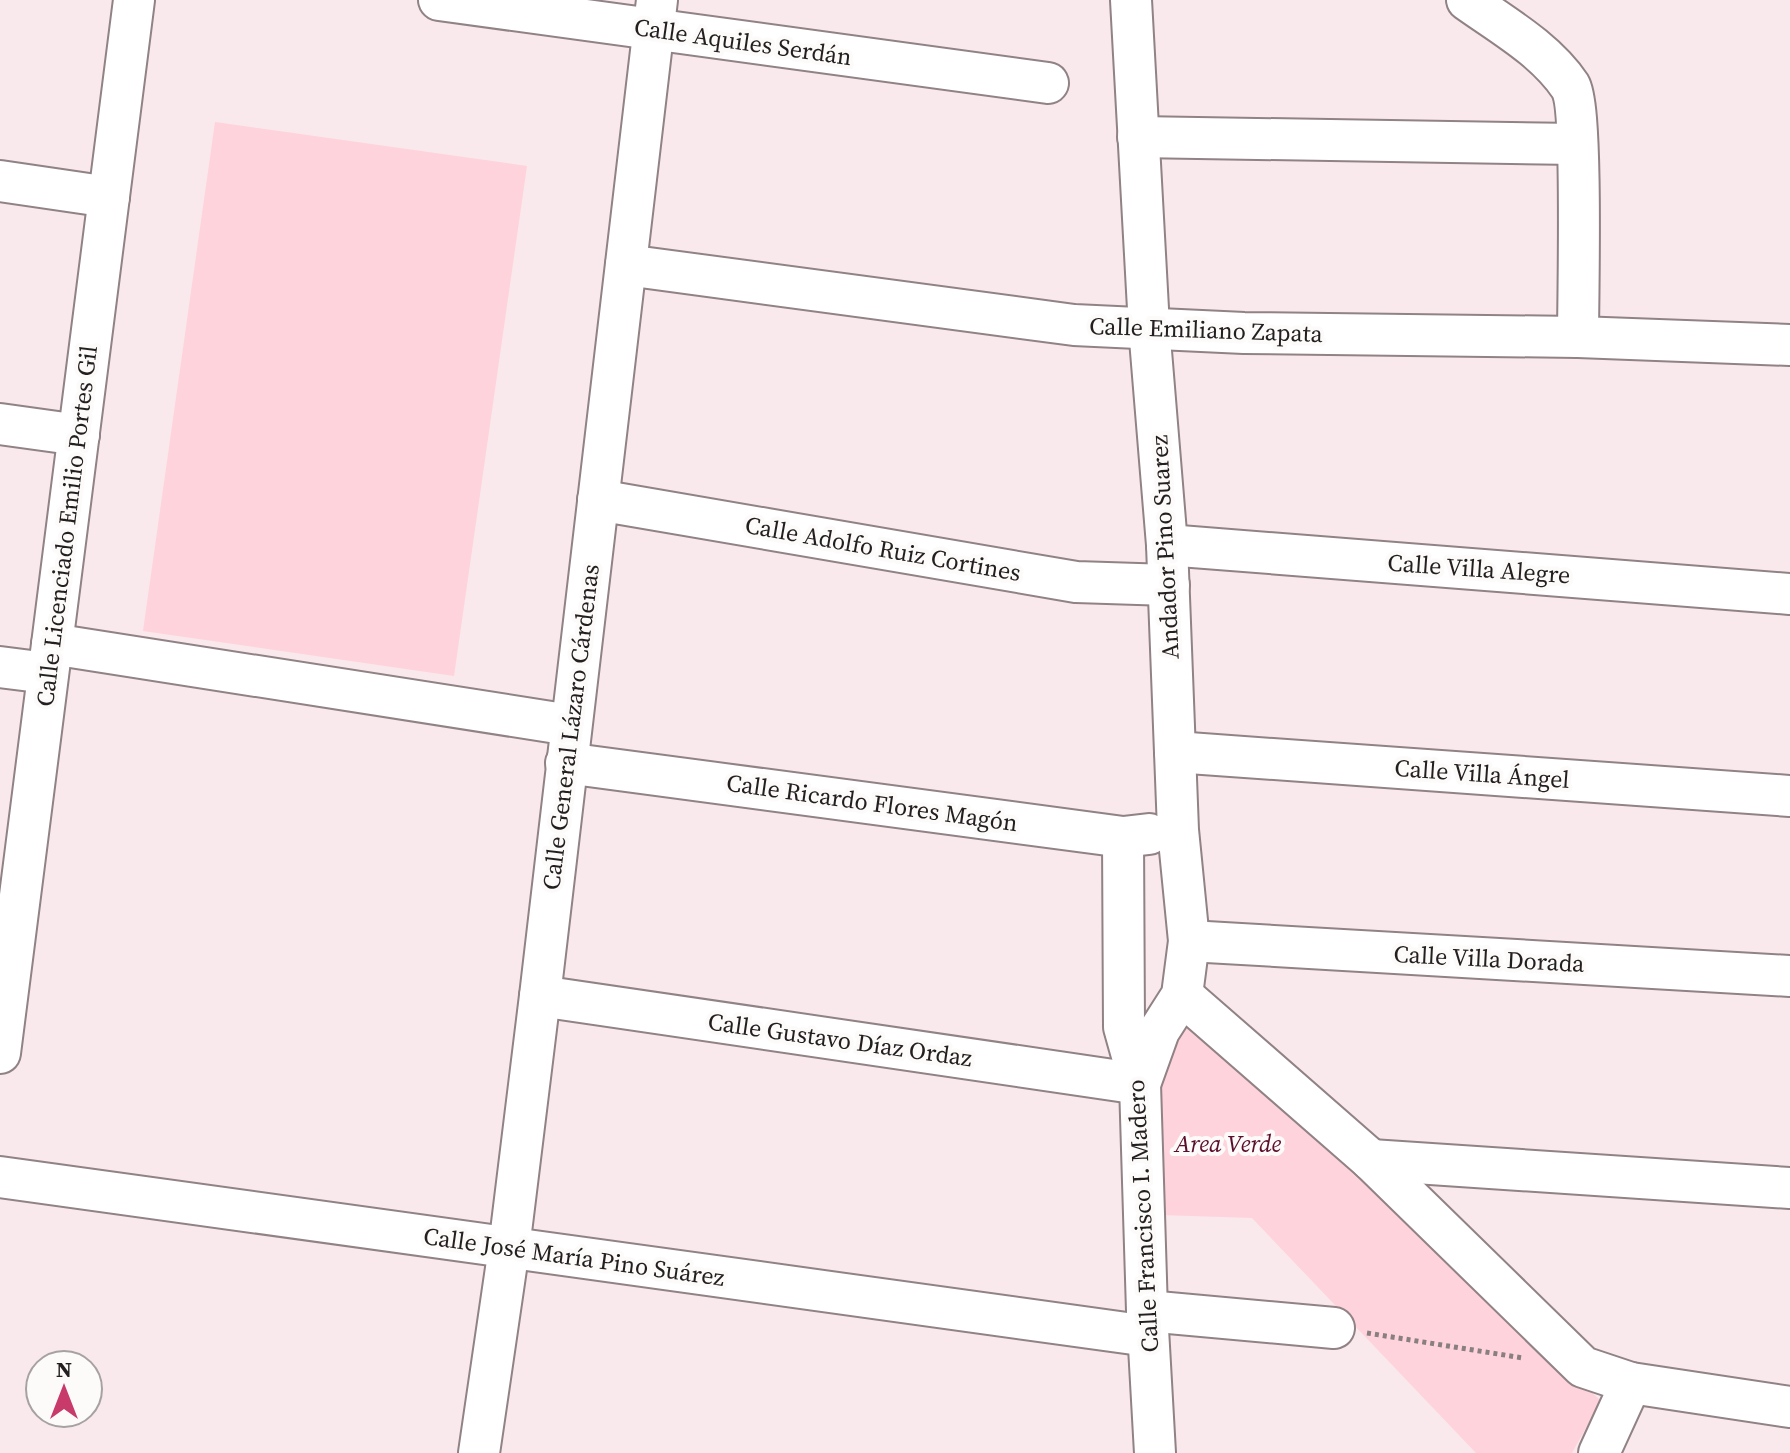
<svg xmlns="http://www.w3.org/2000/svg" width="1790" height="1453" font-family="'Source Serif 4',serif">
<rect width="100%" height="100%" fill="#f9e9ec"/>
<g fill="#fed3dc">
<path d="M215,122L527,166L454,676L143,631Z"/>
<path d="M1188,1006L1601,1401L1572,1453H1476L1252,1218L1161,1215L1149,1075Z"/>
</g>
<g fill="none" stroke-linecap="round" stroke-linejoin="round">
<defs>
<g id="minor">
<path d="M439,0L1048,83"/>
<path d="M1131,0L1149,327L1167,545L1178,830L1189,941L1182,995L1159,1031L1140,1084"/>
<path d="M1467,0C1502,25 1545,49 1570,86C1583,107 1578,300 1578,337"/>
<path d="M1138,137L1577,144"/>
<path d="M0,181L109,197"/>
<path d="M626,265L1074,325L1244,333L1578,337L1790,345"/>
<path d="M0,424L79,435"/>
<path d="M598,500L1076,582L1169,585"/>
<path d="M1167,545L1790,594"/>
<path d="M52,644L570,725"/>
<path d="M0,667L47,673"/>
<path d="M1175,752L1790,796"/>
<path d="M566,763L1123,837L1149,834"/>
<path d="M1123,837L1124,1027L1140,1084L1147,1311L1155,1453"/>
<path d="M1189,941L1790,976"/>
<path d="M1182,995L1371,1160L1583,1367L1631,1383L1790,1407"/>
<path d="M540,996L1140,1084"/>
<path d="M0,1053L134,0"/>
<path d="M1371,1160L1790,1188"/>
<path d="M0,1177L1148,1336"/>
<path d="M1147,1311L1334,1328"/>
<path d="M479,1453L509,1248L540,996L657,0"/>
<path d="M1599,1453L1631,1383"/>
</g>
</defs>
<use href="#minor" stroke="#908285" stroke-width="44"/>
<path stroke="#897f81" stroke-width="5" stroke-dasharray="4 4" stroke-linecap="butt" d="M1367,1333L1523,1358"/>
<use href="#minor" stroke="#fff" stroke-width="40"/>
</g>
<g text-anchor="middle" stroke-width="8" stroke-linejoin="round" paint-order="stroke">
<g font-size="24" fill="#231e1f" stroke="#fdfafa">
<text transform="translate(743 42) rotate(8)" y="8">Calle Aquiles Serdán</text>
<text transform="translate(1206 330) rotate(2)" y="8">Calle Emiliano Zapata</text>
<text transform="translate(67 526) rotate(-83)" y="8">Calle Licenciado Emilio Portes Gil</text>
<text transform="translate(1165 547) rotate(-93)" y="8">Andador Pino Suarez</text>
<text transform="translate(883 549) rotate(10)" y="8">Calle Adolfo Ruiz Cortines</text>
<text transform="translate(1479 569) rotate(4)" y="8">Calle Villa Alegre</text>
<text transform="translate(571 727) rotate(-83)" y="8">Calle General Lázaro Cárdenas</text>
<text transform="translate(1482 774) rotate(4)" y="8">Calle Villa Ángel</text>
<text transform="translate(872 803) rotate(8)" y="8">Calle Ricardo Flores Magón</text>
<text transform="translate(1489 959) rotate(3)" y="8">Calle Villa Dorada</text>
<text transform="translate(840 1040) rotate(8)" y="8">Calle Gustavo Díaz Ordaz</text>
<text transform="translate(1143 1216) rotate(-93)" y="8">Calle Francisco I. Madero</text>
<text transform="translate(574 1257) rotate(8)" y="8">Calle José María Pino Suárez</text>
</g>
<g font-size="24" font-style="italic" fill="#5b0e2b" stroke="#fdfafa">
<text x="1228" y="1152">Area Verde</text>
</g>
</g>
<g transform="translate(64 1389)"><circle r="38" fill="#fdfafa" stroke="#a6a2a2" stroke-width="2"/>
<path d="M0-6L14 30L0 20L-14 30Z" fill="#c73a6a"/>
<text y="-12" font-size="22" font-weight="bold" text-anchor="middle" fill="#231e1f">N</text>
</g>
</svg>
